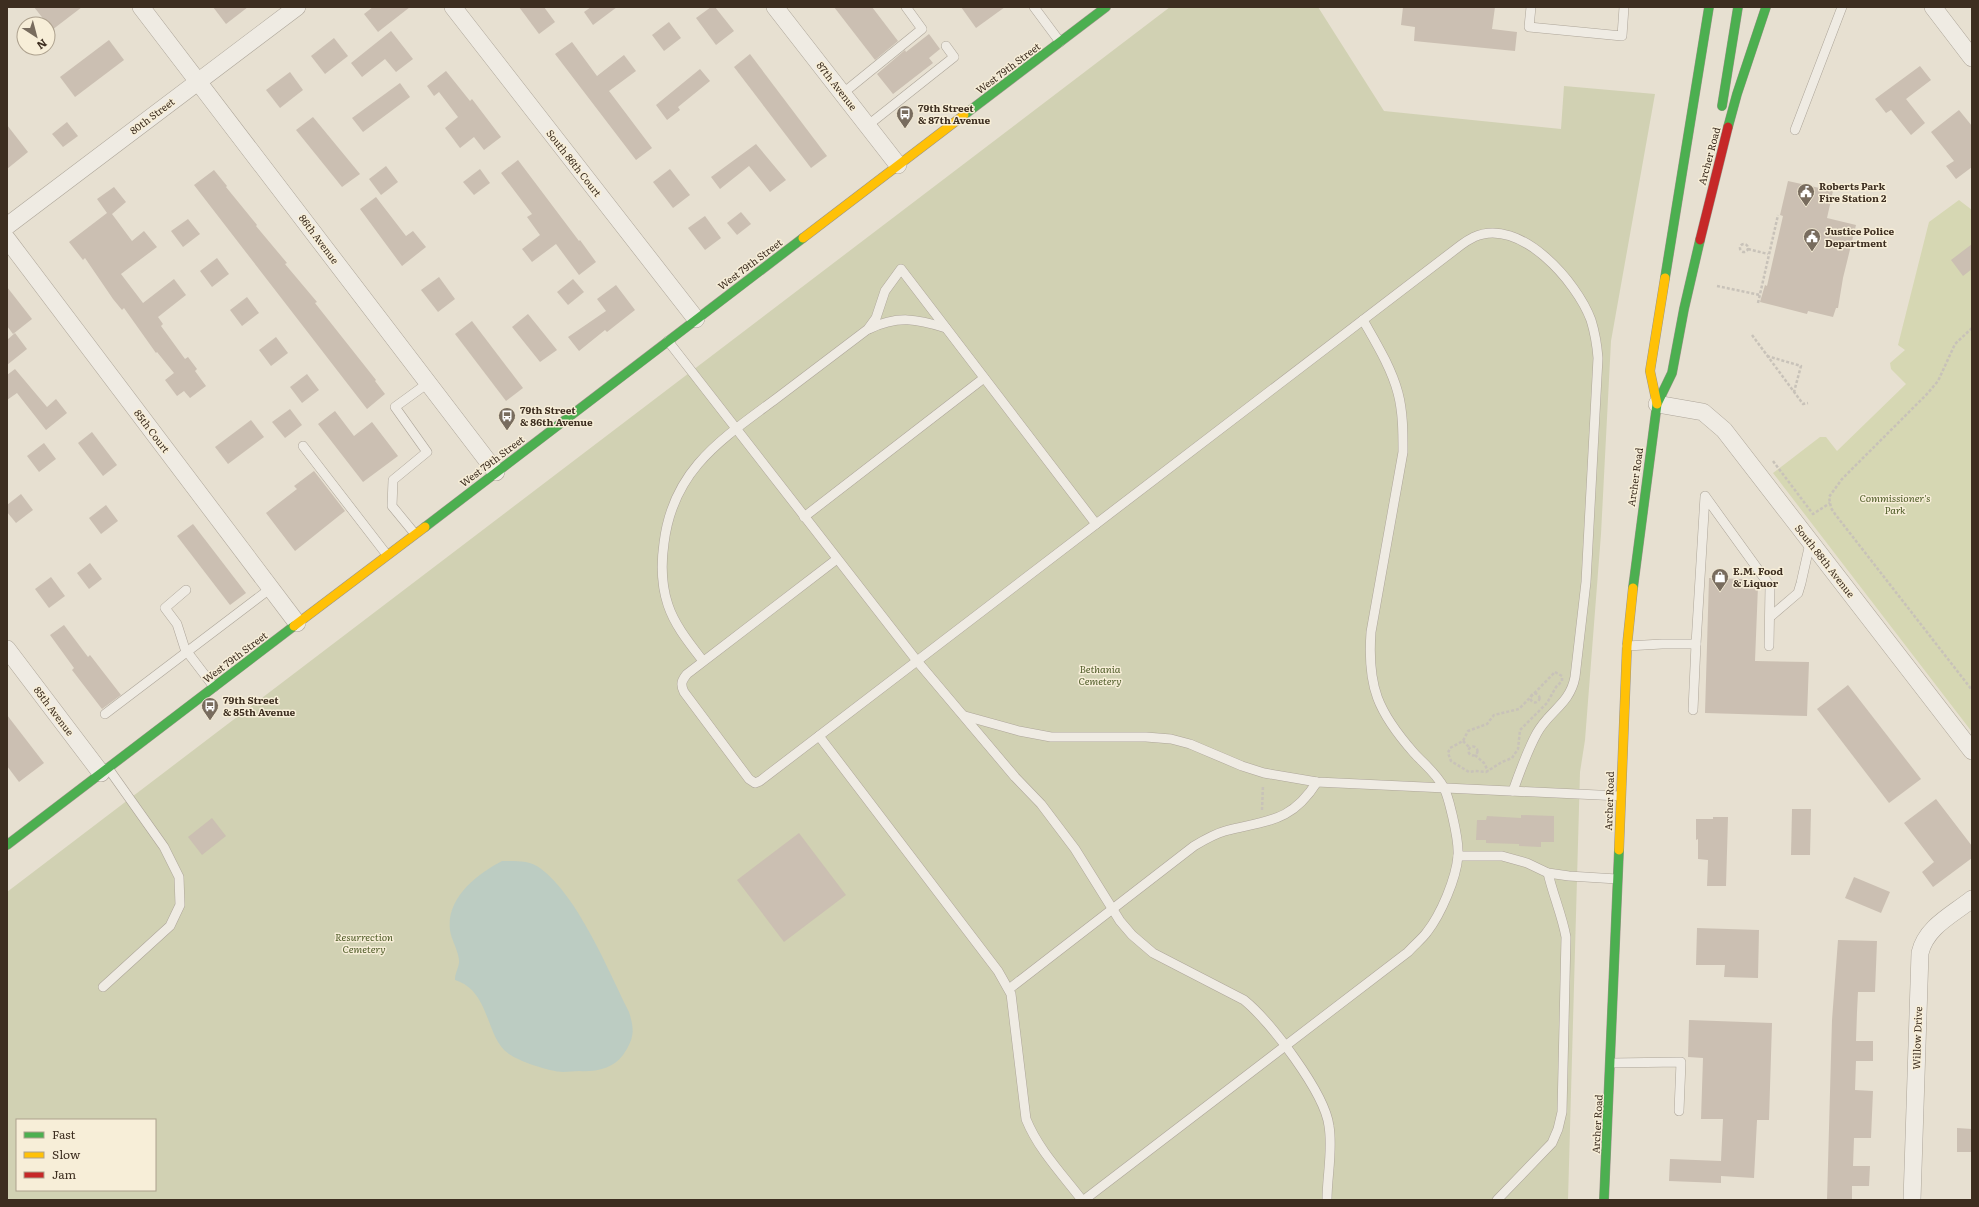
<svg xmlns="http://www.w3.org/2000/svg" width="1979" height="1207" font-family="Literata,serif">
<rect width="100%" height="100%" fill="#e7e0d1"/>
<path fill="#d6d7b3" d="M1959,200L1972,210V732L1773,473L1820,437H1826L1837,451L1906,384L1891,369L1890,363L1905,350L1898,345L1929,222Z"/>
<path fill="#d1d1b3" fill-rule="evenodd" d="M1170,7H1318L1384,111L1561,129L1564,86L1655,94L1611,341L1601,534L1585,740L1580,772L1568,1200H7V892ZM17,1120H155V1190H17Z"/>
<path fill="#bcccc2" d="M502,861C514,861 530,860 540,868C578,896 608,970 629,1012C635,1031 634,1039 623,1055C613,1069 595,1072 579,1071C572,1071 562,1073 555,1071C543,1069 519,1061 509,1054C485,1038 491,991 455,980C455,973 458,969 459,963C460,953 451,940 450,930C446,898 477,874 502,861Z"/>
<g fill="#cbbfb2">
<path d="M34,7H82L52,30Z"/>
<path d="M213,7H248L226,24Z"/>
<path d="M373,7H410L378,32L364,14Z"/>
<path d="M519,7H544L555,22L539,34Z"/>
<path d="M591,7H617L593,25L584,12Z"/>
<path d="M711,7H715L734,31L716,45L696,18Z"/>
<path d="M834,7H872L898,41L875,60Z"/>
<path d="M961,7H1005L976,28Z"/>
<path d="M1403,7H1495L1492,29L1517,32L1515,51L1414,41L1415,27L1401,25Z"/>
<path d="M669,22L681,38L664,51L652,35Z"/>
<path d="M391,31L413,59L396,72L385,59L362,77L351,63Z"/>
<path d="M929,34L940,49L929,58L933,63L893,94L877,74L905,50L906,52Z"/>
<path d="M334,38L348,56L325,74L311,56Z"/>
<path d="M109,40L124,60L75,97L60,77Z"/>
<path d="M572,42L597,76L624,55L636,71L609,91L652,148L636,160L555,54Z"/>
<path d="M750,54L827,156L811,168L734,67Z"/>
<path d="M1920,66L1931,80L1906,99L1925,123L1911,135L1891,110L1886,113L1875,99Z"/>
<path d="M700,69L710,81L678,107L680,110L667,120L656,105Z"/>
<path d="M446,71L470,101L472,99L501,137L484,150L474,137L460,148L445,128L458,117L439,92L434,96L427,86Z"/>
<path d="M290,72L303,90L280,108L266,90Z"/>
<path d="M400,83L410,97L363,132L352,118Z"/>
<path d="M1959,110L1972,126V167L1956,179L1946,166L1954,161L1931,132Z"/>
<path d="M313,117L360,174L342,187L296,130Z"/>
<path d="M67,122L78,136L63,147L52,134Z"/>
<path d="M7,125L28,152L7,169Z"/>
<path d="M756,144L786,180L770,192L749,166L720,189L711,177Z"/>
<path d="M518,160L579,241L580,240L596,262L579,275L556,244L532,262L522,249L540,235L527,217L532,214L501,173Z"/>
<path d="M386,166L398,182L381,195L369,179Z"/>
<path d="M480,169L490,183L474,195L463,182Z"/>
<path d="M670,169L690,195L673,208L653,182Z"/>
<path d="M214,170L227,186L226,187L257,225L256,226L287,263L285,264L317,302L315,303L376,380L375,381L385,394L367,409L194,185Z"/>
<path d="M1788,181L1833,191L1827,218L1856,225L1843,278L1838,308H1836L1833,317L1808,311L1807,314L1760,302L1765,285L1767,286L1783,216L1780,215Z"/>
<path d="M114,187L126,202L112,214L132,241L144,231L157,247L121,274L143,303L174,279L186,295L158,317L163,324L161,326L185,359L188,357L197,369L195,371L206,386L190,398L184,391L177,396L165,380L174,373L157,352L156,353L124,308L122,310L113,299L85,258L83,260L69,242L107,213L97,199Z"/>
<path d="M376,197L406,236L413,231L426,247L402,266L360,209Z"/>
<path d="M741,212L751,224L737,235L727,223Z"/>
<path d="M705,216L721,238L705,250L688,228Z"/>
<path d="M188,219L200,234L183,247L171,231Z"/>
<path d="M1972,244V269L1963,276L1951,260Z"/>
<path d="M217,258L229,274L212,287L200,271Z"/>
<path d="M439,277L455,299L438,312L421,290Z"/>
<path d="M573,279L584,292L568,305L557,292Z"/>
<path d="M616,285L635,310L607,332L605,330L579,351L568,337L606,311L597,299Z"/>
<path d="M7,287L32,319L13,334L7,326Z"/>
<path d="M247,297L259,313L242,326L230,310Z"/>
<path d="M528,314L557,350L540,362L512,327Z"/>
<path d="M472,321L523,388L506,401L455,334Z"/>
<path d="M15,333L27,349L7,365V340Z"/>
<path d="M276,337L288,353L271,366L259,350Z"/>
<path d="M15,369L47,407L56,399L67,413L46,430L17,393L7,400V375Z"/>
<path d="M307,374L319,390L302,403L290,387Z"/>
<path d="M290,409L302,425L285,438L272,422Z"/>
<path d="M335,411L354,436L372,422L398,456L363,482L318,424Z"/>
<path d="M251,420L264,437L228,464L215,447Z"/>
<path d="M92,432L117,465L103,476L78,443Z"/>
<path d="M44,443L56,459L39,472L27,456Z"/>
<path d="M314,471L345,511L295,551L266,513L297,489L294,486Z"/>
<path d="M21,494L33,510L16,523L7,512V505Z"/>
<path d="M106,505L118,521L101,534L89,518Z"/>
<path d="M193,524L246,593L230,605L177,536Z"/>
<path d="M90,563L102,579L89,589L77,573Z"/>
<path d="M51,577L65,596L49,608L35,589Z"/>
<path d="M1709,578L1744,579L1743,586H1758L1755,661L1809,662L1807,716L1705,713Z"/>
<path d="M64,625L88,657L90,655L121,695L102,709L72,670L74,668L50,635Z"/>
<path d="M1848,685L1921,779L1889,803L1817,709Z"/>
<path d="M7,715L44,763L19,782L7,766Z"/>
<path d="M1936,799L1972,846V858L1933,887L1922,872L1934,862L1904,823Z"/>
<path d="M1792,809H1811L1810,855H1791Z"/>
<path d="M1521,815L1554,816V842H1541V847L1519,846V844L1486,843V840H1476L1477,820H1486L1487,816L1521,818Z"/>
<path d="M1713,817H1728L1726,886H1707L1708,860L1698,859V839L1696,840V819H1713Z"/>
<path d="M212,818L226,836L202,855L188,837Z"/>
<path d="M799,833L846,895L784,942L737,880Z"/>
<path d="M1854,877L1890,892L1881,913L1845,898Z"/>
<path d="M1697,928L1759,930L1758,978L1724,977L1725,965H1696Z"/>
<path d="M1838,940L1877,941L1875,992H1858L1857,1012L1856,1041H1873V1061H1856L1855,1090L1873,1091L1871,1138H1854L1853,1166H1870L1869,1186H1852V1200H1827L1832,1020Z"/>
<path d="M1689,1020L1772,1023L1769,1120H1757L1754,1178L1721,1176V1183L1669,1181L1670,1159L1721,1161L1723,1119H1701L1703,1058L1688,1057Z"/>
<path d="M1957,1128L1972,1129V1152H1957Z"/>
</g>
<g fill="none" stroke-linecap="round" stroke-linejoin="round">
<defs>
<g id="lane">
<path d="M1034,7L1060,42"/>
<path d="M1531,7L1529,27L1622,36L1624,7"/>
<path d="M842,94L922,29L906,7"/>
<path d="M867,126L954,57L946,46"/>
<path d="M1795,130L1842,7"/>
<path d="M869,329C898,315 917,319 946,328"/>
<path d="M668,341L917,661L1015,777L1041,804L1075,849L1120,921L1132,935L1153,953L1244,1000C1270,1021 1325,1093 1329,1126C1333,1150 1327,1176 1327,1200"/>
<path d="M303,446L387,555"/>
<path d="M804,517L984,378"/>
<path d="M415,534L392,506L393,480L427,452L395,407L428,383"/>
<path d="M837,559L687,674C682,680 680,684 684,692L749,779L755,783L760,781L1461,245C1465,242 1470,239 1474,237C1520,216 1577,282 1591,320C1595,333 1597,345 1598,358L1586,582L1575,677C1570,704 1549,711 1537,733C1527,751 1520,771 1513,791"/>
<path d="M186,590L165,608L177,624L185,649L214,687"/>
<path d="M1770,617L1798,593L1801,583L1810,543"/>
<path d="M1696,644L1705,496L1770,586L1769,646"/>
<path d="M1627,646L1662,644H1696L1693,710"/>
<path d="M703,661C690,644 675,626 668,605C661,584 661,564 664,543C673,469 722,439 777,398C807,375 838,352 868,329L876,318L885,291L901,269L1096,524"/>
<path d="M105,714L271,588"/>
<path d="M965,716L1019,731L1051,737H1146L1171,739L1190,744L1242,766L1264,773L1317,782L1620,796"/>
<path d="M819,736L998,971L1011,994L1026,1119C1038,1149 1062,1174 1082,1200"/>
<path d="M1458,856H1502L1527,863L1548,873L1569,876L1617,879"/>
<path d="M103,987L170,926L180,905L179,877L164,847L108,768"/>
<path d="M1009,989L1194,846C1204,840 1214,834 1225,831C1267,820 1291,823 1317,782"/>
<path d="M1611,1063L1681,1062L1679,1111"/>
<path d="M1084,1200L1408,952C1414,945 1422,939 1427,932C1441,914 1456,879 1458,856C1459,843 1455,827 1452,814C1450,806 1448,796 1444,788C1437,774 1424,764 1414,753C1378,712 1367,687 1371,632L1403,452C1403,432 1403,412 1398,393C1391,367 1376,343 1363,320"/>
<path d="M1497,1200L1552,1143L1558,1129L1562,1112L1566,937C1562,915 1553,895 1548,873"/>
</g>
<g id="street">
<path d="M141,7L496,472"/>
<path d="M453,7L696,319"/>
<path d="M775,7L898,165"/>
<path d="M1933,7L1972,58"/>
<path d="M7,226L297,7"/>
<path d="M7,239L297,623"/>
<path d="M1657,404L1703,412L1724,430L1972,751"/>
<path d="M7,649L101,773"/>
<path d="M1912,1200L1920,953C1926,927 1952,915 1972,899"/>
</g>
<g id="fast">
<path d="M1722,106L1738,7"/>
<path d="M964,115L1106,7"/>
<path d="M1728,127L1737,94L1766,7"/>
<path d="M1665,278L1709,7"/>
<path d="M425,527L803,238"/>
<path d="M1633,588L1657,404L1672,373L1684,309L1700,240"/>
<path d="M7,845L294,626"/>
<path d="M1604,1200L1619,850"/>
</g>
<g id="slow">
<path d="M803,238L964,115"/>
<path d="M1657,404L1650,371L1665,278"/>
<path d="M294,626L425,527"/>
<path d="M1619,850L1627,646L1633,588"/>
</g>
<path id="jam" d="M1700,240L1728,127"/>
</defs>
<use href="#lane" stroke="#ada599" stroke-width="10"/>
<use href="#street" stroke="#ada599" stroke-width="18"/>
<use href="#fast" stroke="#9c958a" stroke-width="10"/>
<use href="#slow" stroke="#9c958a" stroke-width="10"/>
<use href="#jam" stroke="#9c958a" stroke-width="10"/>
<g stroke="#c8c2b9" stroke-width="2.5" stroke-dasharray="3 2" stroke-linecap="butt">
<circle cx="1744" cy="248" r="4"/>
<path d="M1748,249L1768,254"/>
<path d="M1717,286L1760,295"/>
<path d="M1758,303L1778,215"/>
<path d="M1972,328L1955,344L1938,381L1927,394L1842,479L1829,497L1831,508L1835,514L1972,690"/>
<path d="M1752,335L1803,404L1808,403"/>
<path d="M1767,356L1801,366L1794,392"/>
<path d="M1773,461L1813,514L1830,503"/>
<path d="M1555,672L1562,676V681L1556,687L1547,703L1520,730L1518,749L1512,758L1502,762L1486,772L1475,771L1469,772L1451,761L1448,753L1450,748L1463,741L1468,731L1487,724L1494,715L1519,709Z"/>
<circle cx="1535" cy="698" r="4.5"/>
<path d="M1463,741L1470,748"/>
<circle cx="1473" cy="751" r="4.5"/>
<path d="M1475,755L1484,763L1488,771"/>
<path d="M1262,810L1263,785"/>
</g>
<use href="#lane" stroke="#efebe3" stroke-width="9"/>
<use href="#street" stroke="#efebe3" stroke-width="17"/>
<use href="#fast" stroke="#4caf50" stroke-width="9"/>
<use href="#slow" stroke="#ffc107" stroke-width="9"/>
<use href="#jam" stroke="#c62828" stroke-width="9"/>
</g>
<defs>
<symbol id="bus-pin" viewBox="-11 -11 22 30"><path d="M0 17L-7.5 6A9.5 9.5 0 1 1 7.5 6Z" fill="#786c5e" stroke="#f7eed8"/><path d="M-5-6H5V4H4V6H2V4H-2V6H-4V4H-5ZM-3.5-4V0h7V-4ZM-3.5 1.2v1.5H-2V1.2ZM2 1.2v1.5H3.5V1.2Z" fill="#fff"/></symbol>
<symbol id="civic-pin" viewBox="-11 -11 22 30"><path d="M0 17L-7.5 6A9.5 9.5 0 1 1 7.5 6Z" fill="#786c5e" stroke="#f7eed8"/><path d="M-.6-6.5H3V-4.5H.6V-3L4-1V1h2V6H-6V1h2V-1L-.6-3ZM-1.2 2.5V6h2.4V2.5Z" fill="#fff"/></symbol>
<symbol id="shop-pin" viewBox="-11 -11 22 30"><path d="M0 17L-7.5 6A9.5 9.5 0 1 1 7.5 6Z" fill="#786c5e" stroke="#f7eed8"/><path d="M-5-2.5h2.3a2.7 3.5 0 0 1 5.4 0H5L5.5 6h-11ZM-1.5-2.5h3a1.5 2.3 0 0 0-3 0Z" fill="#fff"/></symbol>
</defs>
<g fill-rule="evenodd">
<use href="#bus-pin" x="895" y="104" width="20" height="27"/>
<use href="#civic-pin" x="1796" y="182" width="20" height="27"/>
<use href="#civic-pin" x="1802" y="227" width="20" height="27"/>
<use href="#bus-pin" x="497" y="406" width="20" height="27"/>
<use href="#shop-pin" x="1710" y="567" width="20" height="27"/>
<use href="#bus-pin" x="200" y="696" width="20" height="27"/>
</g>
<g text-anchor="middle" stroke-width="3" stroke-linejoin="round" paint-order="stroke">
<g font-size="10" fill="#3d2e20" stroke="#f7eed8">
<text transform="translate(1008 68) rotate(-37)" y="4">West 79th Street</text>
<text transform="translate(837 86) rotate(52)" y="4">87th Avenue</text>
<text transform="translate(152 116) rotate(-37)" y="4">80th Street</text>
<text transform="translate(1709 156) rotate(-75)" y="4">Archer Road</text>
<text transform="translate(574 163) rotate(52)" y="4">South 86th Court</text>
<text transform="translate(319 239) rotate(53)" y="4">86th Avenue</text>
<text transform="translate(750 264) rotate(-37)" y="4">West 79th Street</text>
<text transform="translate(152 431) rotate(53)" y="4">85th Court</text>
<text transform="translate(492 461) rotate(-37)" y="4">West 79th Street</text>
<text transform="translate(1635 477) rotate(-82)" y="4">Archer Road</text>
<text transform="translate(1825 561) rotate(52)" y="4">South 88th Avenue</text>
<text transform="translate(235 657) rotate(-37)" y="4">West 79th Street</text>
<text transform="translate(54 711) rotate(53)" y="4">85th Avenue</text>
<text transform="translate(1609 801) rotate(-88)" y="4">Archer Road</text>
<text transform="translate(1917 1038) rotate(-88)" y="4">Willow Drive</text>
<text transform="translate(1597 1124) rotate(-87)" y="4">Archer Road</text>
</g>
<g font-size="10" font-weight="bold" fill="#3d2e20" stroke="#f7eed8" text-anchor="start">
<text x="918" y="112">79th Street<tspan x="918" dy="12">&amp; 87th Avenue</tspan></text>
<text x="1819" y="190">Roberts Park<tspan x="1819" dy="12">Fire Station 2</tspan></text>
<text x="1825" y="235">Justice Police<tspan x="1825" dy="12">Department</tspan></text>
<text x="520" y="414">79th Street<tspan x="520" dy="12">&amp; 86th Avenue</tspan></text>
<text x="1733" y="575">E.M. Food<tspan x="1733" dy="12">&amp; Liquor</tspan></text>
<text x="223" y="704">79th Street<tspan x="223" dy="12">&amp; 85th Avenue</tspan></text>
</g>
<g font-size="10" font-style="italic" fill="#4d5a26" stroke="#f7eed8">
<text x="1895" y="502">Commissioner's<tspan x="1895" dy="12">Park</tspan></text>
<text x="1100" y="673">Bethania<tspan x="1100" dy="12">Cemetery</tspan></text>
<text x="364" y="941">Resurrection<tspan x="364" dy="12">Cemetery</tspan></text>
</g>
</g>
<rect width="1979" height="1207" fill="none" stroke="#3d2e20" stroke-width="16"/>
<rect x="16" y="1119" width="140" height="72" fill="#f7eed8" stroke="#ada18e"/>
<rect x="24" y="1132" width="20" height="6" fill="#4caf50" stroke="#ada18e"/>
<text x="52" y="1139" font-size="12" fill="#3d2e20">Fast</text>
<rect x="24" y="1152" width="20" height="6" fill="#ffc107" stroke="#ada18e"/>
<text x="52" y="1159" font-size="12" fill="#3d2e20">Slow</text>
<rect x="24" y="1172" width="20" height="6" fill="#c62828" stroke="#ada18e"/>
<text x="52" y="1179" font-size="12" fill="#3d2e20">Jam</text>
<g transform="translate(36 36) rotate(144)"><circle r="19" fill="#f7eed8" stroke="#ada18e"/>
<path d="M0-3L7 15L0 10L-7 15Z" fill="#786c5e"/>
<text y="-6" font-size="11" font-weight="bold" text-anchor="middle" fill="#3d2e20">N</text>
</g>
</svg>
